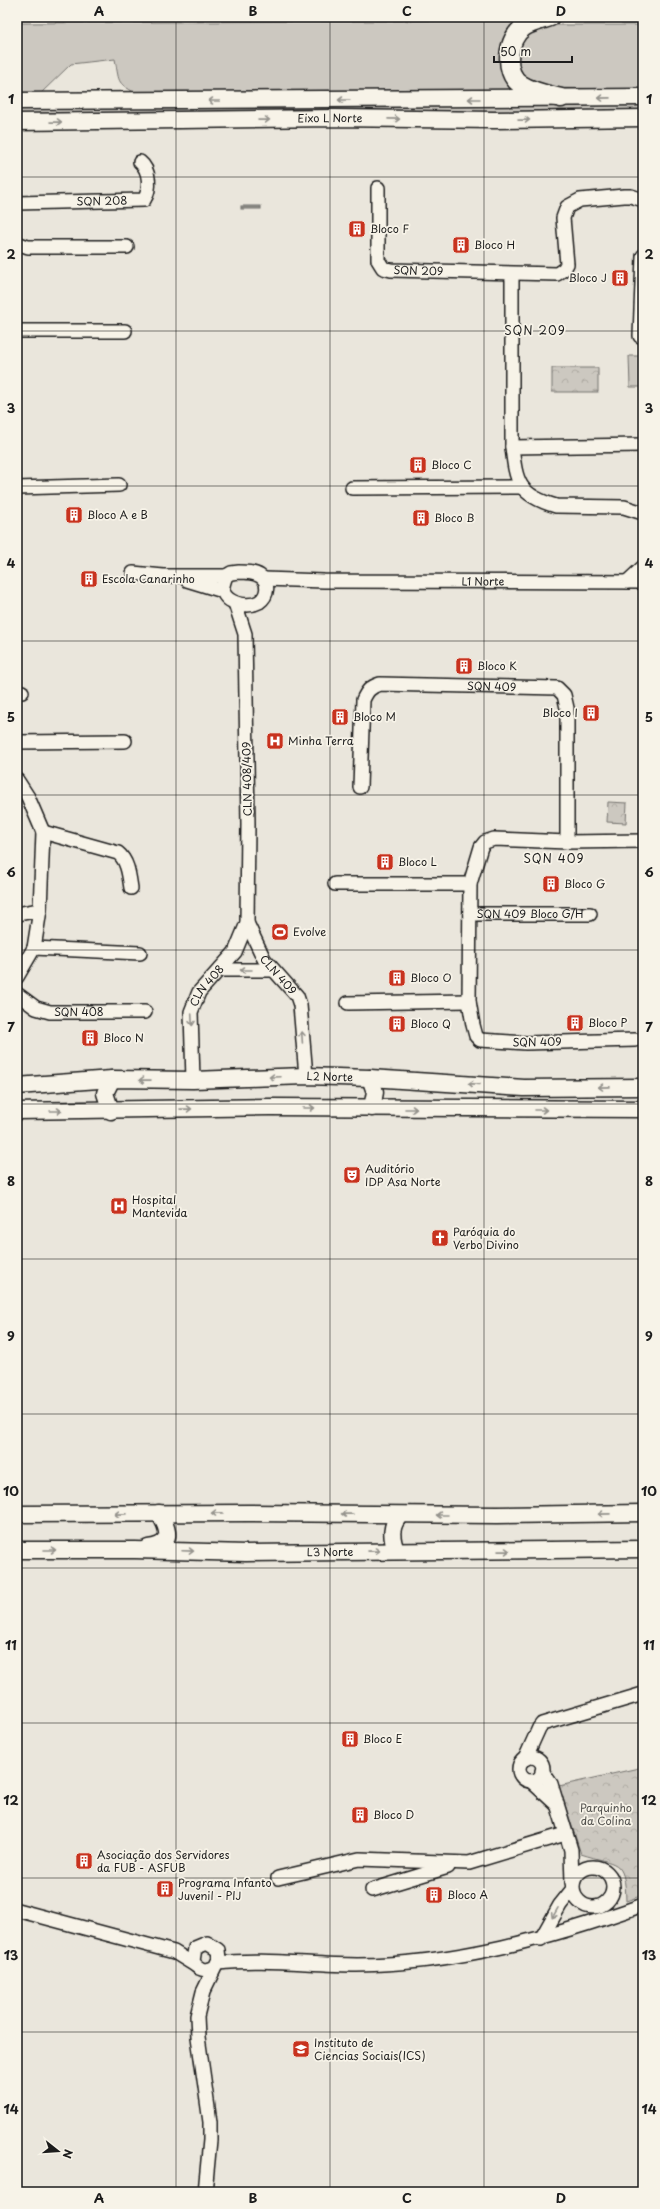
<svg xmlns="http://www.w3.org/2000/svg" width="660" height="2209" font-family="'Playpen Sans',sans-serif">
<defs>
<pattern id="forest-crowns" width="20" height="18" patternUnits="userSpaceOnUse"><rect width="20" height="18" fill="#ccc8c0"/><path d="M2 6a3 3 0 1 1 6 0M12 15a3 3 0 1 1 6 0" fill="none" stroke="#afaba4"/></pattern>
<pattern id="water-rules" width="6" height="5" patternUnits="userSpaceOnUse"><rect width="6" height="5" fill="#a3a19a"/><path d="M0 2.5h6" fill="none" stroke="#84827d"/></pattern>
</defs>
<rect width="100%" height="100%" fill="#eae6dc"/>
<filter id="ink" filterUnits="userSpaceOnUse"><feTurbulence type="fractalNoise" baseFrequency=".025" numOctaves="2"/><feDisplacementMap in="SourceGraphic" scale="8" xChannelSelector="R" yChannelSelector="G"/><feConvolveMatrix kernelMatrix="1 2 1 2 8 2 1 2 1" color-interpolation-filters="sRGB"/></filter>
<g filter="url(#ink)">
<g fill="#ccc8c0" stroke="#74726e">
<path d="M525,20L512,32L522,91L140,96C116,81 120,86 115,59L71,64L39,95L17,96V23Z"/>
<path d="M548,25H643V89L542,88C515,76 511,62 524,36Z"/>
<path d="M643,105V112L17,115V107Z"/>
<path d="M629,356H643V387H630Z"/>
</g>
<g fill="url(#forest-crowns)" stroke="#74726e">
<rect x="552" y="368" width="46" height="24"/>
<path d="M608,802L627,803L626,823L607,822Z"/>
<path d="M643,1767V1895L626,1901C625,1857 617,1866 581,1854L559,1786Z"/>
</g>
<rect fill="url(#water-rules)" stroke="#6d6c68" x="241" y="206" width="20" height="3"/>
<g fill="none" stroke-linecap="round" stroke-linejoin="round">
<defs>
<g id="minor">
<path id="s1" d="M378,188V260L383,268L391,270L557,274L564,269L567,264L563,218L567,207L580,200L624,196H631L643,200"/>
<path id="s2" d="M17,203L144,200C151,189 150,170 140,162"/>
<path d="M17,243L28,247H127"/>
<path d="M512,274V447C516,482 518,495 556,506L624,507L643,513"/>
<path d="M17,331H125"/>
<path d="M640,336L643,256"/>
<path d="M512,447L643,445"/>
<path d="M17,488L119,485"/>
<path d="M352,488L521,487"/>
<path d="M239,572C246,572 254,572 260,576C270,582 268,596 259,602C248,608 227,604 223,591C222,586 224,581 226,576L231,573Z"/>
<path d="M133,573L163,576H226"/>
<path id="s3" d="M264,579L324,581L643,582"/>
<path d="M187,580L223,591"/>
<path d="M627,582L643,567"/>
<path d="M17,692H22"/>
<path d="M17,742L125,741"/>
<path d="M17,780L28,797L43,832L40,910L34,948L17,977"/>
<path id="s4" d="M360,787L363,700C367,691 370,687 380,684L557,688L564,695L567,708V842"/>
<path d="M43,832L118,853C128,861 129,876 131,888"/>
<path d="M335,884H470"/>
<path d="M17,914L40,910"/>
<path id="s5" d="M470,914H590"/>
<path id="s6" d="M247,923L264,959L297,996L300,1005L306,1076"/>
<path d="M34,948L140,953"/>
<path d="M220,970H273"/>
<path id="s7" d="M17,994L36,1008L50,1012H145"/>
<path d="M348,1003L469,1001"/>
<path d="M635,1040L526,1043L480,1040L476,1036L473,1025L469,1001L470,884L481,847L485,842L494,839L567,842L643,841"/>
<path id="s8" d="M193,1080L191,1012L199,992L235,952L247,923L248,824L245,634L235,603"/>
<circle cx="531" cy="1769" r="12"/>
<path d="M525,1759L539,1728L542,1724L643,1694"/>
<path d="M542,1771L551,1784L571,1850L572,1883"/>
<path d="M531,1781L556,1804"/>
<circle cx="593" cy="1887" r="20"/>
<path d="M278,1878L359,1859L469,1863L565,1834"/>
<path d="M372,1890L448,1867"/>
<path d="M17,1910L174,1952L195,1965"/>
<path d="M541,1939L560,1905L572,1890"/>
<path d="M218,1963C263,1958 311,1965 357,1965C455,1964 551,1938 643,1905"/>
<path d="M205,2192L210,2140V2122L198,2037L197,2016L203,1992L219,1959L218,1950L207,1943L195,1948L193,1961C197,1970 206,1972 215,1967"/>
</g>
<g id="major">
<path d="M17,101L643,97"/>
<path id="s9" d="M17,122L334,118L494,120L643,118"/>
<path d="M370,1078L375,1092L372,1108"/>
<path id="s10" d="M17,1086L112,1079L193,1080L306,1076L370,1078L524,1088L643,1087"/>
<path d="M17,1111L270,1107L643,1109"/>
<path d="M111,1111L105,1093L112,1079"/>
<path d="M17,1514L249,1513L497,1515L643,1513"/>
<path d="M148,1548C173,1545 170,1531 159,1513"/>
<path id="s11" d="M17,1550H135L246,1553L643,1549"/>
<path d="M396,1551C391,1537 390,1526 400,1515"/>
</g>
<path id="highway" d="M550,17C542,20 531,22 524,27C507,38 503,72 520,84C532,92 548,95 561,98"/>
</defs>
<use href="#minor" stroke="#1c1c1c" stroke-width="16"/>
<use href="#major" stroke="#1c1c1c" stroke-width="19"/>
<use href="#highway" stroke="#1c1c1c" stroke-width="21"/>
<use href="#minor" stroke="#f7f3e8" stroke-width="13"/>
<use href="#major" stroke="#f7f3e8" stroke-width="16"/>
<use href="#highway" stroke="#f7f3e8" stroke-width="18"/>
</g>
<defs><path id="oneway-shaft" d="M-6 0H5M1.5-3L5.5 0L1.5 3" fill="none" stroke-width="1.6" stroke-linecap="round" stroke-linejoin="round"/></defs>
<g stroke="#94928c">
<use href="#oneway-shaft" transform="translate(604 98) rotate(179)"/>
<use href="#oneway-shaft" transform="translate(474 99) rotate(180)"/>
<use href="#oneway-shaft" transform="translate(344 100) rotate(180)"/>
<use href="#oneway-shaft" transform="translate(214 101) rotate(180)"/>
<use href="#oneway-shaft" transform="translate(394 119) rotate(1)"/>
<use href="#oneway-shaft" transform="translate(264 120) rotate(-1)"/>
<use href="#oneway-shaft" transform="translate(524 120) rotate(-1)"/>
<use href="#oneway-shaft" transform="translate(56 122) rotate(-1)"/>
<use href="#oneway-shaft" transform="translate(246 970) rotate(-180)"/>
<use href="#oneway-shaft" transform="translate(192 1020) rotate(87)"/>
<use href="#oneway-shaft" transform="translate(302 1037) rotate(-94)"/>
<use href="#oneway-shaft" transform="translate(275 1077) rotate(178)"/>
<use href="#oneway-shaft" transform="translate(145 1080) rotate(-179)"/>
<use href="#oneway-shaft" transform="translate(474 1084) rotate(-176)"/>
<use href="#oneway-shaft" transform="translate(604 1087) rotate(179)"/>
<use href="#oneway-shaft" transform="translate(309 1108)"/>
<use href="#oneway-shaft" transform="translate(186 1109) rotate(-1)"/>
<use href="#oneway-shaft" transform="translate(411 1109)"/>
<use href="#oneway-shaft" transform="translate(541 1110)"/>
<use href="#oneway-shaft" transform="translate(56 1111)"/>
<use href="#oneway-shaft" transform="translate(217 1513) rotate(179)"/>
<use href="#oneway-shaft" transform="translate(120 1514) rotate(179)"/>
<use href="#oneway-shaft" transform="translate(347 1514) rotate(-179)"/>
<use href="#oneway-shaft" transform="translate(604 1514) rotate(179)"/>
<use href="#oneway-shaft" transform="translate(442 1515) rotate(-180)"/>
<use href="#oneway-shaft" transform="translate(50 1550)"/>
<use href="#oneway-shaft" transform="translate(188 1551) rotate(2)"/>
<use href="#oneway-shaft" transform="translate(374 1551) rotate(-1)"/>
<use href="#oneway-shaft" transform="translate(504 1551) rotate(-1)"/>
<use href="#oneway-shaft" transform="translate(555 1913) rotate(120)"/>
</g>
</g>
<path fill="none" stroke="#1c1c1c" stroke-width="1" stroke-opacity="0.55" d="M176,17V2192M330,17V2192M484,17V2192M17,177H643M17,331H643M17,486H643M17,641H643M17,795H643M17,950H643M17,1104H643M17,1259H643M17,1414H643M17,1568H643M17,1723H643M17,1878H643M17,2032H643"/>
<defs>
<symbol id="building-square" viewBox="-11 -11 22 22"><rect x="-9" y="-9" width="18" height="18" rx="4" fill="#c8321e" stroke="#f7f3e8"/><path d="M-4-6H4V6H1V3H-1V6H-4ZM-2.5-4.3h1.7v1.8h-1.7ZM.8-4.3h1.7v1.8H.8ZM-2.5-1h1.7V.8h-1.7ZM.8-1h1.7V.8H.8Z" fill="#fff"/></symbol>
<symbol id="hospital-square" viewBox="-11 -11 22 22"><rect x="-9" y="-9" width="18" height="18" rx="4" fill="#c8321e" stroke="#f7f3e8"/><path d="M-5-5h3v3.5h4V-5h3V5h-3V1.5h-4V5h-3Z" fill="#fff"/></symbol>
<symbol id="stadium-square" viewBox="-11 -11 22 22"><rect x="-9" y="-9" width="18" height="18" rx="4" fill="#c8321e" stroke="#f7f3e8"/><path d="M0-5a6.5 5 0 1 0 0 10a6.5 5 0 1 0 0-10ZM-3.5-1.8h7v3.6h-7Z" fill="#fff"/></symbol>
<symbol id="theatre-square" viewBox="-11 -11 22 22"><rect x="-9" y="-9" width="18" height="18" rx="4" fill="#c8321e" stroke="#f7f3e8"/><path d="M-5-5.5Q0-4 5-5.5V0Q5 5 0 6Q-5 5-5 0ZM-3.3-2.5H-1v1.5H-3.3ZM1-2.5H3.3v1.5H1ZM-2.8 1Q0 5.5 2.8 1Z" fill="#fff"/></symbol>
<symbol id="church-square" viewBox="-11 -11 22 22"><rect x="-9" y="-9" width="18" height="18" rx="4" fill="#c8321e" stroke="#f7f3e8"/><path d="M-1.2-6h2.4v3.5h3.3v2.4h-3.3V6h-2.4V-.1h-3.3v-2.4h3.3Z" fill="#fff"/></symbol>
<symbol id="university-square" viewBox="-11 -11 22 22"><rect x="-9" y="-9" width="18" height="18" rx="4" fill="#c8321e" stroke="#f7f3e8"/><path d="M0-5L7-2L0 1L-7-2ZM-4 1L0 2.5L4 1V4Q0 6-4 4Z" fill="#fff"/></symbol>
</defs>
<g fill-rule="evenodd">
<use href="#building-square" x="347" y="219" width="20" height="20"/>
<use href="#building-square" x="451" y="235" width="20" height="20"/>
<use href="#building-square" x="610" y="268" width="20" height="20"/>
<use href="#building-square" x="408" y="455" width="20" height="20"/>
<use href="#building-square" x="64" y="505" width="20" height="20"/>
<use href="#building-square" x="411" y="508" width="20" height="20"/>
<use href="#building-square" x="79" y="569" width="20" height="20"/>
<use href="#building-square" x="454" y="656" width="20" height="20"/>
<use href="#building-square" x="581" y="703" width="20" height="20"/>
<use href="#building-square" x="330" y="707" width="20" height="20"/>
<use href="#hospital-square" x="265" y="731" width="20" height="20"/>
<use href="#building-square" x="375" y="852" width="20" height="20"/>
<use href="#building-square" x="541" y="874" width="20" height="20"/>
<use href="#stadium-square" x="270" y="922" width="20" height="20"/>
<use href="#building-square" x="387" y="968" width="20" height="20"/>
<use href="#building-square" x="565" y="1013" width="20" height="20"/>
<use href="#building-square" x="387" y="1014" width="20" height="20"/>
<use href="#building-square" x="80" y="1028" width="20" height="20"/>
<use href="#theatre-square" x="342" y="1165" width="20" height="20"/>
<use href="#hospital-square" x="109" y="1196" width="20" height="20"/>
<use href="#church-square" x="430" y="1228" width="20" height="20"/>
<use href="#building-square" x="340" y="1729" width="20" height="20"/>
<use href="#building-square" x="350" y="1805" width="20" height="20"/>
<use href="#building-square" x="74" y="1851" width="20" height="20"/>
<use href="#building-square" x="155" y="1879" width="20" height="20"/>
<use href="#building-square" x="424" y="1885" width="20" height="20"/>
<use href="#university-square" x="291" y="2039" width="20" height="20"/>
</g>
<g text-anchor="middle" stroke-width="3.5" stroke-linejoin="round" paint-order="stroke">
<g font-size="11" fill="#1c1c1c" stroke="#f7f3e8">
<text dy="4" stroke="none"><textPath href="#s9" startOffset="313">Eixo L Norte</textPath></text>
<text dy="4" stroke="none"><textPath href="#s2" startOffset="85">SQN 208</textPath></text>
<text dy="4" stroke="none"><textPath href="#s1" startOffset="117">SQN 209</textPath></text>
<text dy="4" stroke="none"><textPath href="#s3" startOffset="219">L1 Norte</textPath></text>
<text dy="4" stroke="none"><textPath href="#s4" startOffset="223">SQN 409</textPath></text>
<text transform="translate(247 779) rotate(-91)" y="4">CLN 408/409</text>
<text dy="4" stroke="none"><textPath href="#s5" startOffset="60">SQN 409 Bloco G/H</textPath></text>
<text dy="4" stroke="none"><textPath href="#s6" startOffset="61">CLN 409</textPath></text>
<text dy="4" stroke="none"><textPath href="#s8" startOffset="99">CLN 408</textPath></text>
<text dy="4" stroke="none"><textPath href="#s7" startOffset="67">SQN 408</textPath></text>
<text transform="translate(537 1042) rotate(-1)" y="4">SQN 409</text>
<text dy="4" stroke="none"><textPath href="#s10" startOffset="313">L2 Norte</textPath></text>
<text dy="4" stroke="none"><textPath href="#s11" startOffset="313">L3 Norte</textPath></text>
</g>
<g font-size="11" fill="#1c1c1c" stroke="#f7f3e8" text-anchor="start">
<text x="370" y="233">Bloco F</text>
<text x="474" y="249">Bloco H</text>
<text x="607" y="282" text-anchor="end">Bloco J</text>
<text x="431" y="469">Bloco C</text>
<text x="87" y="519">Bloco A e B</text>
<text x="434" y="522">Bloco B</text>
<text x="102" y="583">Escola Canarinho</text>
<text x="477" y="670">Bloco K</text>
<text x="578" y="717" text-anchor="end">Bloco I</text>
<text x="353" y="721">Bloco M</text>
<text x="288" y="745">Minha Terra</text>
<text x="398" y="866">Bloco L</text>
<text x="564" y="888">Bloco G</text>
<text x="293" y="936">Evolve</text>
<text x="410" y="982">Bloco O</text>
<text x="588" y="1027">Bloco P</text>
<text x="410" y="1028">Bloco Q</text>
<text x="103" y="1042">Bloco N</text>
<text x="365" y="1173">Auditório<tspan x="365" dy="13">IDP Asa Norte</tspan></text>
<text x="132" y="1204">Hospital<tspan x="132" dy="13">Mantevida</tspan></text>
<text x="453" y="1236">Paróquia do<tspan x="453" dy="13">Verbo Divino</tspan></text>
<text x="363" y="1743">Bloco E</text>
<text x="373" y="1819">Bloco D</text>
<text x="97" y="1859">Asociação dos Servidores<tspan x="97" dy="13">da FUB - ASFUB</tspan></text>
<text x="178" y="1887">Programa Infanto<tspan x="178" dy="13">Juvenil - PIJ</tspan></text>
<text x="447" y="1899">Bloco A</text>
<text x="314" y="2047">Instituto de<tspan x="314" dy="13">Ciencias Sociais(ICS)</tspan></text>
</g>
<g font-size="11" fill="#51504d" stroke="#f7f3e8">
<text x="606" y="1812">Parquinho<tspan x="606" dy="13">da Colina</tspan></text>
</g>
<g font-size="12" letter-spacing="1" fill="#1c1c1c" stroke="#f7f3e8">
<text x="535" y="335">SQN 209</text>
<text x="554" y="863">SQN 409</text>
</g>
</g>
<rect width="660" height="2209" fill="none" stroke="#f7f3e8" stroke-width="44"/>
<g transform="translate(58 2151) rotate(107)" stroke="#f7f3e8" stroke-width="3" paint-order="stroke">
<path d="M0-3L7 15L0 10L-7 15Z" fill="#1c1c1c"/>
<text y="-6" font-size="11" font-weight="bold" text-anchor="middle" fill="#1c1c1c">N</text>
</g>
<path d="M494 56v6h78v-6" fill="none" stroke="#1c1c1c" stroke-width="2"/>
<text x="500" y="56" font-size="12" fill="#1c1c1c" stroke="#f7f3e8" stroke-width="3" paint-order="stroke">50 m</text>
<rect x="22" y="22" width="616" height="2165" fill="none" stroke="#1c1c1c" stroke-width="1.5"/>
<g font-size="13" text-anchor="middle" font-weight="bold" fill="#1c1c1c">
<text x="99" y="16">A</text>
<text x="253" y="16">B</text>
<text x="407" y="16">C</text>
<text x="561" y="16">D</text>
<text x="11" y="104">1</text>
<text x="649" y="104">1</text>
<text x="11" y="259">2</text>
<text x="649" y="259">2</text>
<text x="11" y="413">3</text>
<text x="649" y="413">3</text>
<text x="11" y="568">4</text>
<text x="649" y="568">4</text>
<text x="11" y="722">5</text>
<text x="649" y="722">5</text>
<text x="11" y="877">6</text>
<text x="649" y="877">6</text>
<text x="11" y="1032">7</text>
<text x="649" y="1032">7</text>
<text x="11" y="1186">8</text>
<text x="649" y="1186">8</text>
<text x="11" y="1341">9</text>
<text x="649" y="1341">9</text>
<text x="11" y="1496">10</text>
<text x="649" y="1496">10</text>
<text x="11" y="1650">11</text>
<text x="649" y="1650">11</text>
<text x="11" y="1805">12</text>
<text x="649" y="1805">12</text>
<text x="11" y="1960">13</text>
<text x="649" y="1960">13</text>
<text x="11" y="2114">14</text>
<text x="649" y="2114">14</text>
<text x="99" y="2203">A</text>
<text x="253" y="2203">B</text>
<text x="407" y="2203">C</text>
<text x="561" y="2203">D</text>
</g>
</svg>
